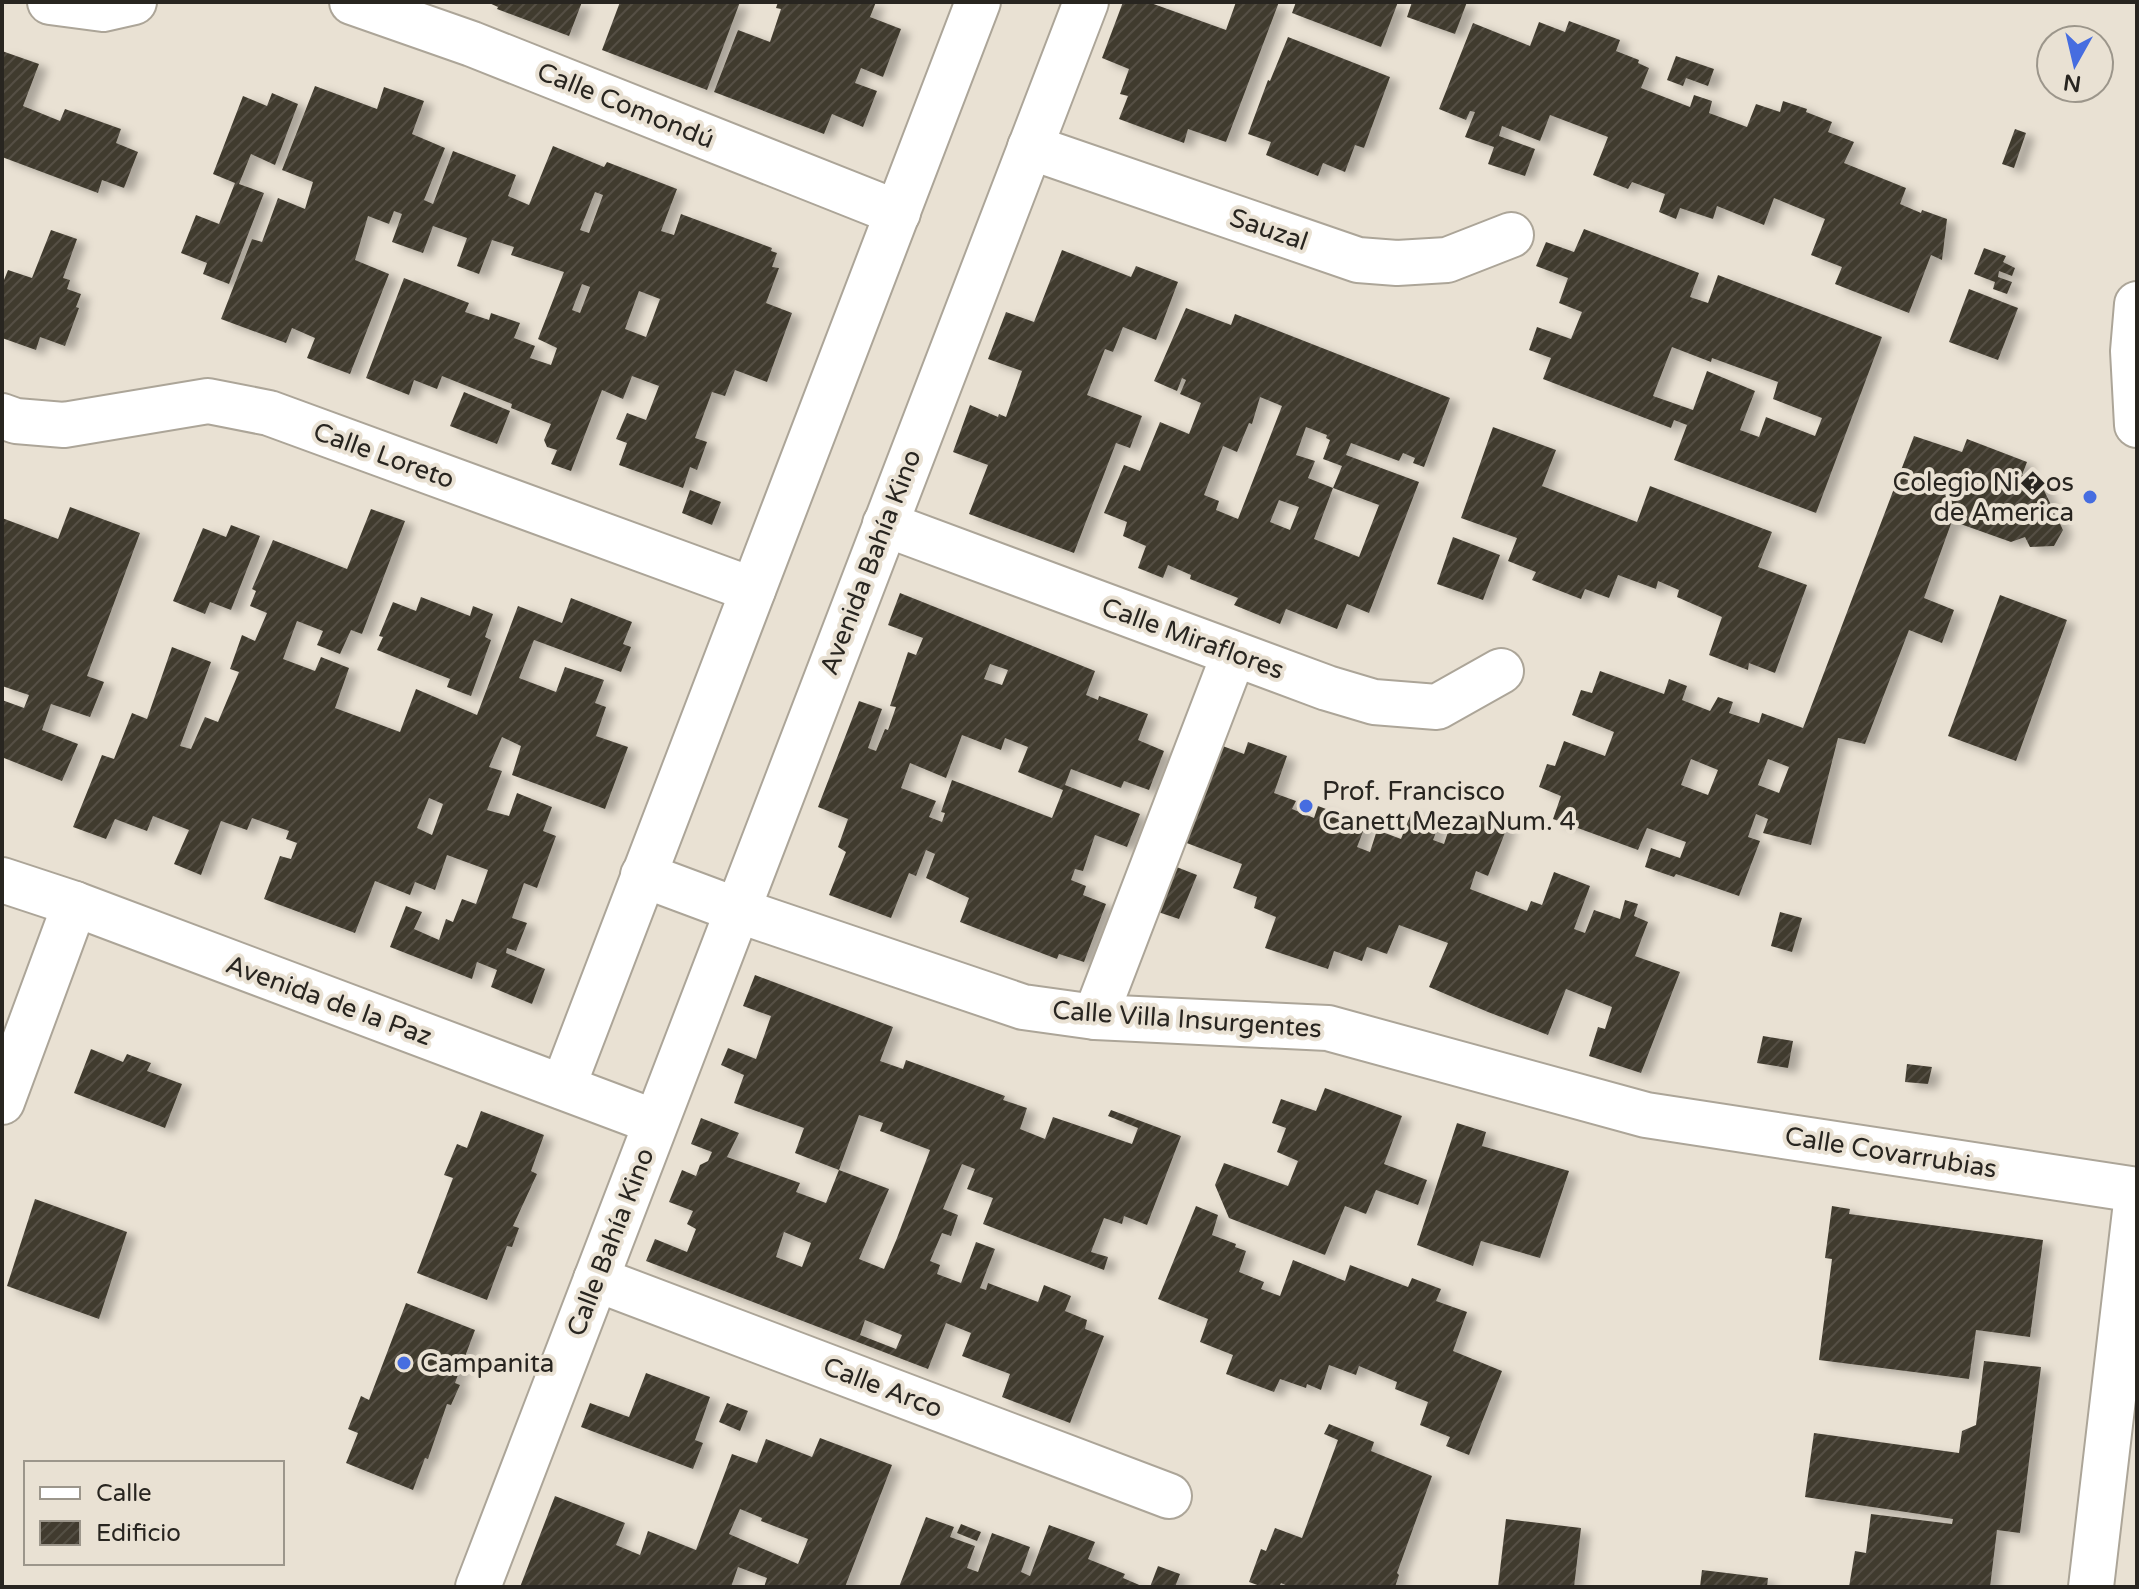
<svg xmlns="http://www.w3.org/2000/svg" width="2139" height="1589" font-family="'Varela Round',sans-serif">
<defs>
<pattern id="building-hatch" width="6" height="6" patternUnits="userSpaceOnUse" patternTransform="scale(2)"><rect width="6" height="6" fill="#413b2f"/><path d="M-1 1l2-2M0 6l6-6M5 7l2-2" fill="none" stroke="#544f44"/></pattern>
<filter id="shadow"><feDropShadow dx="9" dy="5" stdDeviation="4" flood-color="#0004"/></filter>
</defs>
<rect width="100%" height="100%" fill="#e9e1d3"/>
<g fill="url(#building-hatch)" fill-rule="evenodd" filter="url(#shadow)">
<path d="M487,2H582L569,36L497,9L498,7Z"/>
<path d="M620,2H740L707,90L602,50Z"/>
<path d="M778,2H876L870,17L901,29L883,77L861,68L855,83L877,91L863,127L832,114L824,134L714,92L738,30L770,42L781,9L776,8Z"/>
<path d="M1123,2H1148L1226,30L1236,2H1279L1226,142L1188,129L1184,143L1119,119L1128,96L1120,94L1129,69L1102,58Z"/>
<path d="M1296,2H1398L1381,47L1292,13Z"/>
<path d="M1412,2H1467L1455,34L1407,17Z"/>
<path d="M1569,21L1620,40L1616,51L1639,60L1638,63L1649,68L1641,88L1690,107L1694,95L1712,101L1709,113L1747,127L1756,104L1780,112L1783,101L1807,109L1806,112L1832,122L1828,132L1854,142L1844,163L1906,188L1900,204L1921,213L1922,210L1947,219L1942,260L1931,255L1909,313L1835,284L1842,267L1811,255L1825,219L1774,198L1764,225L1717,206L1713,219L1680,208L1676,219L1659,212L1665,194L1632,182L1628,189L1593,175L1608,137L1550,115L1540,141L1502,126L1499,136L1535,149L1525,176L1488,164L1494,147L1465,137L1475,112L1470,111L1466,120L1439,109L1473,23L1530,46L1539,22L1565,32Z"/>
<path d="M1288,37L1390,77L1364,148L1355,145L1345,172L1323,163L1318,176L1266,155L1271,142L1248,134L1268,80L1270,81Z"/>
<path d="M2,51L39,64L23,106L60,121L65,109L121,129L116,143L138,152L124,188L102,180L98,193L2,157Z"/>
<path d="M1676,56L1714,69L1708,86L1686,78L1683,86L1667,80Z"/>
<path d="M315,86L377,109L384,87L424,101L412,134L445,148L424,200L433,204L453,151L516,175L508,196L529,205L553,146L604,167L607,162L677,189L661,231L674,235L681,214L772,248L771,251L777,253L772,267L779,268L766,303L792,313L767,382L735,370L725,396L712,392L695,438L707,442L697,470L690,467L683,488L619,465L627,443L616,439L627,413L646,420L659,386L632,376L623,399L602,390L571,471L551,464L557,450L547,447L544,440L551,424L511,408L512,404L442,376L437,389L414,380L409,395L366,378L404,278L469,303L465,312L489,320L491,313L520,323L514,338L535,346L530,358L551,365L557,348L538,339L564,272L511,255L514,247L492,240L479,274L457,266L467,238L433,226L423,253L392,242L402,214L394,211L389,224L368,216L355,260L389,274L350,374L307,358L315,338L292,328L286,343L221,319L252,239L262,242L278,198L305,209L313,182L282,170ZM595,192L603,195L589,233L580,230ZM582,284L590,287L580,313L572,310ZM639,291L660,299L646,337L625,329Z"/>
<path d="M272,93L298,104L275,165L251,154L239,184L264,193L229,284L203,274L207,263L181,253L196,215L219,224L235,183L213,174L243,96L267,106Z"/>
<path d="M2015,129L2026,133L2014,168L2002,164Z"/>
<path d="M1584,229L1699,273L1690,297L1708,303L1718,275L1882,337L1816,513L1674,460L1687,425L1674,420L1671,428L1543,379L1551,358L1529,350L1537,327L1571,339L1582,312L1559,303L1568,278L1536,266L1546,242L1574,252ZM1672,347L1711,362L1712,358L1778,382L1773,399L1822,418L1815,436L1766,417L1759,437L1740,430L1755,391L1707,371L1693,410L1653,396Z"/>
<path d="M51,230L77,239L63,278L70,280L67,289L81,294L76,307L79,308L65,346L40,337L36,350L2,338V279L4,280L8,270L32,278Z"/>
<path d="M1984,248L2006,256L2003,262L2015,268L2012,276L1999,271L1998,277L2012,282L2007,294L1993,289L1995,282L1974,274Z"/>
<path d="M1062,250L1131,277L1136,266L1178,282L1156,340L1123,327L1113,352L1105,349L1087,395L1142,416L1130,448L1116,443L1074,553L969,514L988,465L953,452L970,405L998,417L999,414L1006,417L1022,371L988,359L1006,312L1034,322Z"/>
<path d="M1969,289L2018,308L1998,360L1949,342Z"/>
<path d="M1186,308L1231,325L1235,314L1450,398L1424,467L1413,463L1415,458L1403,453L1399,461L1351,443L1346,455L1419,482L1369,613L1347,604L1337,629L1286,609L1280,624L1234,605L1238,598L1190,579L1191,575L1168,565L1163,578L1138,568L1146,546L1123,536L1127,522L1104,513L1124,465L1140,471L1160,422L1189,434L1201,403L1180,394L1186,380L1182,378L1177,391L1154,381ZM1260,397L1282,406L1238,519L1216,510L1219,501L1204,495L1223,446L1237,452L1249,423L1252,424ZM1306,427L1327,435L1326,438L1330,440L1323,459L1342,466L1333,488L1379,505L1359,557L1314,539L1333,488L1308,478L1315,461L1296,455ZM1279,500L1299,507L1290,530L1270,522Z"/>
<path d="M464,392L510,411L497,444L450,426Z"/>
<path d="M1493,427L1556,450L1542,486L1637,522L1650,486L1772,532L1758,567L1807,585L1775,673L1749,663L1748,670L1709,655L1722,617L1677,597L1679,590L1658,581L1656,589L1618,575L1609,598L1585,589L1581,599L1532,580L1536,572L1508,561L1517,538L1461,518Z"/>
<path d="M1914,436L1962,452L1967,439L2027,462L2022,475L2040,482L2063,530L2054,546L2030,547L2025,537L2011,542L1952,521L1924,598L1954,610L1942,643L1909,630L1865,744L1838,738L1811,845L1763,833L1768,819L1756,814L1748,837L1760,841L1739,896L1676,874L1674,877L1645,867L1651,848L1680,858L1686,842L1647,828L1638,850L1553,819L1561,796L1539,787L1547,764L1555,766L1564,741L1605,756L1614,732L1572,715L1581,690L1592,693L1600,671L1664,694L1669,679L1687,686L1682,700L1710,711L1718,697L1733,702L1729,713L1759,723L1762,713L1803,728ZM1691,759L1718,770L1708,795L1681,785ZM1768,759L1789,767L1779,793L1758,785Z"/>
<path d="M690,490L721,502L712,525L682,513Z"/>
<path d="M70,507L140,533L87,676L104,682L90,717L51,704L42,730L78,744L62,781L4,758L2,764V700L24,708L29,695L2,686V518L58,539Z"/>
<path d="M371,509L405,521L362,634L351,630L340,654L317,645L323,631L297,621L283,659L315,671L321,657L349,668L335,708L400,732L416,689L477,715L518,606L562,623L571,598L632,622L623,644L631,647L621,672L534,640L519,678L556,692L565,667L604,680L595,703L606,707L596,736L628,747L605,809L512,775L521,746L502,737L489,767L502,771L487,810L509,816L517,793L552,807L543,831L556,836L537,888L524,883L512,918L527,923L516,951L507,948L506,953L545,969L532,1004L491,987L497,970L477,962L472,979L390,947L406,906L422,912L414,929L439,940L446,919L453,922L462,899L476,904L488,870L447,855L435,890L415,882L410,895L375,881L355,933L264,899L280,856L291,859L297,843L286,839L289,831L252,818L247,830L221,821L201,875L174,864L189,830L153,816L147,831L115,819L106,839L73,827L102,755L114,759L132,713L147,719L172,647L211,662L180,746L191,749L205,717L218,722L239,672L230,669L242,635L255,641L267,613L250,606L256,591L252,589L273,540L347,569ZM429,798L443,804L432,835L417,828Z"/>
<path d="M231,525L260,536L231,610L210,602L205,614L173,601L203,528L226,537Z"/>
<path d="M1453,537L1500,555L1483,600L1437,584Z"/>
<path d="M900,593L1095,671L1086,695L1098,700L1099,696L1148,714L1138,740L1164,751L1149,790L1124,781L1121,788L1071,769L1065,785L1140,814L1127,847L1095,835L1083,871L1075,869L1071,880L1086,886L1083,895L1106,904L1084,962L1059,954L1057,959L960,922L969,898L926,878L935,854L926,850L916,876L909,873L891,918L829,895L846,852L838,847L848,819L818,807L859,701L882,709L868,748L876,751L885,729L888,730L896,707L890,706L908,652L916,655L923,638L888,625ZM990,664L1008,670L1002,685L984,679ZM962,735L1001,750L1005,738L1028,747L1018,772L1063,790L1052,818L952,780L941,812L945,813L942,822L929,817L936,801L901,788L910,763L946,778Z"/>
<path d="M2000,595L2067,620L2016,761L1948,736Z"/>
<path d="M421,597L470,616L473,606L493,614L485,637L491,640L471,696L447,687L450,679L377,650L383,637L379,636L393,602L416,611Z"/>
<path d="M1248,742L1287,756L1274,793L1296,801L1292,809L1314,818L1318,806L1366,824L1357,847L1370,852L1377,830L1401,839L1412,811L1440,822L1433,840L1444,844L1450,826L1466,831L1472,813L1508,825L1488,876L1476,871L1470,889L1527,911L1531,901L1542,905L1554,872L1590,886L1574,929L1585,933L1594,910L1620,919L1625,900L1638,904L1634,916L1648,922L1635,956L1680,972L1641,1073L1589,1056L1598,1027L1605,1029L1612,1007L1566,989L1548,1035L1488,1012L1429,987L1448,943L1399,925L1387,954L1367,947L1362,961L1334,951L1328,969L1265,948L1276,917L1254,908L1257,897L1233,888L1242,864L1184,842L1220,745L1244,754Z"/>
<path d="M1174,866L1197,875L1179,919L1158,912Z"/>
<path d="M1780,912L1802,918L1792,952L1771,946Z"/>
<path d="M755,975L893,1027L880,1061L903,1069L906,1060L1005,1096L1003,1100L1027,1108L1020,1129L1045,1139L1053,1117L1132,1144L1138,1128L1108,1116L1111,1110L1181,1136L1147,1225L1124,1216L1122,1224L1104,1218L1091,1252L1108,1257L1104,1270L983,1224L993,1198L967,1189L975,1169L962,1164L943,1209L958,1215L951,1236L942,1233L930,1261L940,1265L937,1274L961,1283L976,1242L995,1249L980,1288L986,1290L988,1283L1038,1302L1044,1285L1071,1296L1065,1311L1087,1320L1085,1329L1104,1336L1070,1423L1002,1397L1010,1374L962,1356L971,1333L946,1323L928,1369L646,1261L655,1239L687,1252L696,1229L687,1224L693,1211L669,1202L682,1170L696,1176L700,1165L708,1161L712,1152L691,1144L701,1118L739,1133L727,1157L800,1183L796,1192L826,1203L839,1170L889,1189L859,1259L884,1269L897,1238L930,1150L880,1131L883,1123L859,1115L839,1170L795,1153L804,1128L734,1103L744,1075L721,1065L728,1048L756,1059L771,1016L743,1006ZM784,1232L811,1243L802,1267L776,1257ZM865,1320L902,1335L896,1349L860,1335Z"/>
<path d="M1763,1036L1793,1041L1788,1068L1757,1063Z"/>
<path d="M91,1049L123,1062L127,1054L151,1063L147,1071L182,1084L165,1128L74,1093Z"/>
<path d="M1907,1064L1932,1067L1928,1084L1905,1082Z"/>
<path d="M1325,1088L1402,1116L1384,1164L1427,1180L1418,1205L1376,1190L1366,1214L1345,1206L1325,1255L1229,1218L1215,1185L1224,1163L1288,1186L1298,1161L1277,1152L1286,1128L1272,1123L1281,1099L1316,1111Z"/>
<path d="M481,1111L544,1135L531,1171L537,1174L513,1226L519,1228L512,1247L507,1246L487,1300L417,1273L453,1178L444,1175L457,1144L467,1148Z"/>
<path d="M1457,1123L1486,1132L1482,1146L1569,1171L1540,1258L1481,1241L1473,1266L1417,1245Z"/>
<path d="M35,1199L127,1232L99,1319L7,1286Z"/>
<path d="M1196,1206L1218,1215L1212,1235L1236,1244L1235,1247L1246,1251L1239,1272L1264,1282L1261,1289L1280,1296L1293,1260L1345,1281L1350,1265L1408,1287L1412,1278L1441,1289L1436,1301L1467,1312L1453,1351L1502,1371L1469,1455L1446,1446L1450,1437L1420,1425L1428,1402L1395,1389L1397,1382L1359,1366L1356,1375L1329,1365L1321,1390L1307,1384L1306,1388L1280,1379L1274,1392L1226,1374L1233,1355L1200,1342L1208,1319L1158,1299Z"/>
<path d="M1832,1206L1850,1209L1849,1214L2043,1240L2030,1337L1976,1330L1969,1379L1819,1360L1832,1259L1825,1258Z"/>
<path d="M406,1303L475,1330L455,1383L460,1385L451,1405L447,1404L428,1459L425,1458L413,1490L346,1463L358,1433L348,1429L361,1396L369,1400Z"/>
<path d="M1984,1361L2041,1367L2020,1533L1997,1530L1990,1587H1849L1855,1551L1866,1553L1871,1514L1952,1524L1953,1519L1805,1497L1814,1433L1959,1453L1962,1431L1976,1425Z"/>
<path d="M646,1373L710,1397L695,1440L703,1443L693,1469L581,1427L590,1403L629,1417Z"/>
<path d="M727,1403L748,1411L740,1431L719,1422Z"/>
<path d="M1329,1424L1374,1442L1371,1451L1432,1476L1397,1573L1399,1575L1395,1587H1290L1281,1583L1279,1587H1263L1249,1582L1261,1549L1266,1551L1275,1528L1302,1538L1338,1440L1324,1434Z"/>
<path d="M820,1438L892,1465L845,1587H764L767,1578L738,1567L731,1587H520L555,1496L625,1523L616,1545L640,1555L648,1531L696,1550L732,1454L757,1463L766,1439L812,1457ZM740,1509L762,1518L761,1521L808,1539L798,1564L729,1534Z"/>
<path d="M926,1517L954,1527L950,1537L975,1546L967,1568L978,1572L992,1533L1030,1547L1021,1572L1030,1576L1049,1525L1095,1542L1088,1559L1125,1574L1123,1578L1144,1587H899Z"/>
<path d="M1506,1519L1581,1528L1574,1587H1498Z"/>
<path d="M961,1524L981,1532L977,1541L957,1533Z"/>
<path d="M1158,1566L1180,1574L1175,1587H1150Z"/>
<path d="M1702,1570L1768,1578L1767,1587H1700Z"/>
</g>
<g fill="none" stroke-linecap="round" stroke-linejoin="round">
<defs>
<g id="minor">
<path d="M50,2L103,9L134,2"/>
<path d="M352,2L472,44L898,213"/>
<path d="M1030,147L1358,260L1397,263L1447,260L1511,235"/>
<path d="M2,416L16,421L64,425L208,401L269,413L753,590"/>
<path d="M885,524L1327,688L1374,702L1437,707L1501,671"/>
<path d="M643,875L737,910L1023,1007L1095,1017L1328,1028L1646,1115L2137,1190"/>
<path d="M1095,1017L1234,654"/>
<path d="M596,1279L1169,1496"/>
</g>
<g id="tertiary">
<path d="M2137,304L2133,351L2137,425"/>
<path d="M2,880L75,904L655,1122"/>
<path d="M563,1087L978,2"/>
<path d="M2,1102L75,904"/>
<path d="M478,1587L1086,2"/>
<path d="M2091,1587L2137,1194"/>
</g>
</defs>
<use href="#minor" stroke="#aca598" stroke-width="48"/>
<use href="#tertiary" stroke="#aca598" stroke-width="48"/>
<use href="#minor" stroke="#fff" stroke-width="44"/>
<use href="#tertiary" stroke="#fff" stroke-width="44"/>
</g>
<g fill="#466de0" stroke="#e9e1d3" stroke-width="3">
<circle cx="2090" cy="497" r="8"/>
<circle cx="1306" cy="806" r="8"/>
<circle cx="404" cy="1363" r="8"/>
</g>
<g text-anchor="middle" stroke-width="8" stroke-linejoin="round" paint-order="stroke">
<g font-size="26" fill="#282520" stroke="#e9e1d3">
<text transform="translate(626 105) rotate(22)" y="9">Calle Comondú</text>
<text transform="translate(1269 229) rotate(19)" y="9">Sauzal</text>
<text transform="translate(384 455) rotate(20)" y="9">Calle Loreto</text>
<text transform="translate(870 562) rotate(-69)" y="9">Avenida Bahía Kino</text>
<text transform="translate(1193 638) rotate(20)" y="9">Calle Miraflores</text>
<text transform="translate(329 1000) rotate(20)" y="9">Avenida de la Paz</text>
<text transform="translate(1187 1019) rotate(4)" y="9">Calle Villa Insurgentes</text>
<text transform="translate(1891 1152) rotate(9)" y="9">Calle Covarrubias</text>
<text transform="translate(610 1242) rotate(-69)" y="9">Calle Bahía Kino</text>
<text transform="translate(883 1387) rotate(21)" y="9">Calle Arco</text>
</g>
<g font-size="26" fill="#282520" stroke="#e9e1d3" text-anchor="start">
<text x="2074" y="491" text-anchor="end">Colegio Ni�os<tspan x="2074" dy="30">de America</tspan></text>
<text x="1322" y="800">Prof. Francisco<tspan x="1322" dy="30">Canett Meza Num. 4</tspan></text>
<text x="420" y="1372">Campanita</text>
</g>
</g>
<rect width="2139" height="1589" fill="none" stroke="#282520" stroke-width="8"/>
<rect x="24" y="1461" width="260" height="104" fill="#e9e1d3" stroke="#9c968b" stroke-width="2"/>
<rect x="40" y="1487" width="40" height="12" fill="#ffffff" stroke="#9c968b" stroke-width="2"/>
<text x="96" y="1501" font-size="24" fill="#282520">Calle</text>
<rect x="40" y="1521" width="40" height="24" fill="url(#building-hatch)" stroke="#9c968b" stroke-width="2"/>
<text x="96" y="1541" font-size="24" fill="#282520">Edificio</text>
<g transform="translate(2075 64) rotate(188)"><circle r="38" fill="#e9e1d3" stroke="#9c968b" stroke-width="2"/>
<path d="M0-6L14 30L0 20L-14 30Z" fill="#466de0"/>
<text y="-12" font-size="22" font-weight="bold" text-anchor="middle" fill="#282520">N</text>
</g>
</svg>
